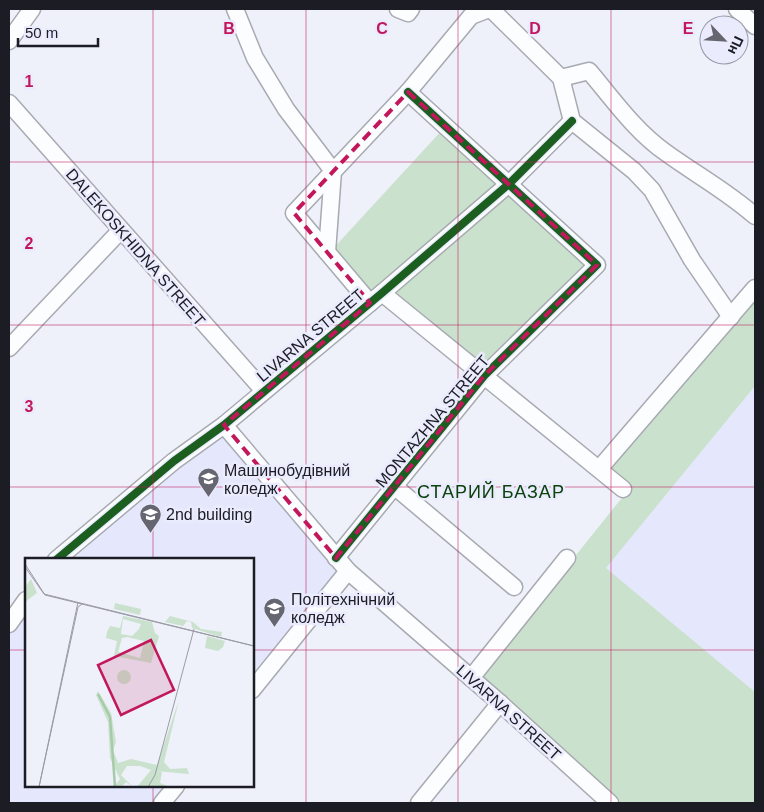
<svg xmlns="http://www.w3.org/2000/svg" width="764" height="812" font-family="Helvetica,sans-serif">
<rect width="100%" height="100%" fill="#eef0fa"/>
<g fill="#e5e8fc">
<path d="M755,386V692L605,568Z"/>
<path d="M223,431L342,571L253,683L252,560H64Z"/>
<path d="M26,608V786H170L156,803H9V631Z"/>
</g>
<g fill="#cae2cd">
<path d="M444,128L507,183L370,300L330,252Z"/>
<path d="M510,187L594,265L484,373L385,293Z"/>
<path d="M755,295V386L606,568L755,692V803H617L478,677L629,489L605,469Z"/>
</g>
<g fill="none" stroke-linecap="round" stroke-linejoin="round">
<defs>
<g id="minor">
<path d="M235,9L255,58L286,109L333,171"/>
<path d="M398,9L408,13L411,9"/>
<path d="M491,9L561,78L572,121L634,171L652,190L692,260L731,317"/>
<path d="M737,9L755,26"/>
<path d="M9,41L32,9"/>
<path d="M561,78L589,71C612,98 635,131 665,152C695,174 727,191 755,216"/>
<path d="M9,103L264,391"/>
<path d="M327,252L333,171"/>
<path d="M382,293L623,489"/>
<path d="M370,303L294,213L408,92L471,16L489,9"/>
<path d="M9,348L121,230"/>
<path d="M224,425L348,571L500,703L610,803"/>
<path d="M599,469L755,288"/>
<path d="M394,486L514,587"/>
<path d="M336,558L484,376L597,265L408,92"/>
<path d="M56,560L174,461L224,425L382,293L510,183L572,121"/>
<path d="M9,624L26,600"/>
<path d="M471,678L567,558"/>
<path d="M252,690L348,571"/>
<path d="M162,803L176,786"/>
<path d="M419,803L500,703"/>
</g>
</defs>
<use href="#minor" stroke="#a8aab2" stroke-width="19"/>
<use href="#minor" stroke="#fcfdfe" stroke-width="16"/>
<defs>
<g id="cycleway">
<path d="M336,558L484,376L597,265L408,92"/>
<path d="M56,560L174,461L224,425L382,293L510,183L572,121"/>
</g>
</defs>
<use href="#cycleway" stroke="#eaecfe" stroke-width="11"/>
<use href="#cycleway" stroke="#1b5e20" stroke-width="8"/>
</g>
<path fill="none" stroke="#c2185b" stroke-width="4" stroke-dasharray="10 6" stroke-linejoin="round" d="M408,92L597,265L484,376L336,558L224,425L370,303L294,213Z"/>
<path fill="none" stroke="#c2185b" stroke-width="1" stroke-opacity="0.55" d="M153,9V560M306,9V803M458,9V803M611,9V803M9,162H755M9,325H755M9,487H755M9,650H26M252,650H755M153,786V803"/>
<defs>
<symbol id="university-pin" viewBox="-11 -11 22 30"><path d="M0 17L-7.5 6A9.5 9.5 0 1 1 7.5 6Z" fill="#65666f" stroke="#eaecfe"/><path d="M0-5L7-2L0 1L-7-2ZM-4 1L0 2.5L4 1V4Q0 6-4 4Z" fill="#fff"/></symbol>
</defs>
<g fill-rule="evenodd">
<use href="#university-pin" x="196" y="466" width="25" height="34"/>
<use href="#university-pin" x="138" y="502" width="25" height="34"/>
<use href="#university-pin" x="262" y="596" width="25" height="34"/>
</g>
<g text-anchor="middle" stroke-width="5" stroke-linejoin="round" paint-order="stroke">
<g font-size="16" fill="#1b1c24" stroke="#eaecfe">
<text transform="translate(136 247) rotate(49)" y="6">DALEKOSKHIDNA STREET</text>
<text transform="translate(310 335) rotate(-40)" y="6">LIVARNA STREET</text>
<text transform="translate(432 421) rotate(-50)" y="6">MONTAZHNA STREET</text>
<text transform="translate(509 712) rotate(42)" y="6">LIVARNA STREET</text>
</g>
<g font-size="16" fill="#1b1c24" stroke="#eaecfe" text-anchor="start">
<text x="224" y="476">Машинобудівний<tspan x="224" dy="18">коледж</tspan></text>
<text x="166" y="520">2nd building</text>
<text x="291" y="605">Політехнічний<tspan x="291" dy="18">коледж</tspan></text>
</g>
<g font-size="18" letter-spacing="1" fill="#0b420c" stroke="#eaecfe">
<text x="491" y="498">СТАРИЙ БАЗАР</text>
</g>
</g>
<g transform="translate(25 558)">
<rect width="229" height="229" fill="#eef0fa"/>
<path d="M6,21L12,35L0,44V29ZM90,45L116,51L115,57L89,51ZM98,58L127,64L130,75L134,78L126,105L89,98L92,83L81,80L82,74L85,68L95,70ZM98,61L116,66L114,71L107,78L96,76ZM102,79L119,83L115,100L93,94L97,80ZM145,58L168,64L176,71L197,74L196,79L167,70L166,64L162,63L158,68L140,64ZM182,78L200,83L198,89L193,93L180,90ZM92 119a7 7 0 1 1 14 0a7 7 0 1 1-14 0ZM73,133L86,155L91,184L88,192L93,205L106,201L132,207L154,142L139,204L145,211L162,210L164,216L131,213L137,214L135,225L145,229H112L126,212L115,208H102L96,217L108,229L101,224L96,229H89L95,221L85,200L83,164L71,137Z" fill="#cae2cd" fill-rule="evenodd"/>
<path fill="none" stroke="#a7cba9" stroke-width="2.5" d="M73,136L85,159L90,229"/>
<path fill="none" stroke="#9a9ba4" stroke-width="1" d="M0,6L20,37L229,88M0,9L19,36L229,88M14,229L53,44M14,229L53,49L57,46M123,229L130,217L169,71"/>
<path fill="#c2185b" fill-opacity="0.15" stroke="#c2185b" stroke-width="2.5" d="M126,82L149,132L96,157L73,107Z"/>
<rect width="229" height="229" fill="none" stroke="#1b1c24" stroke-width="2.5"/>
</g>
<g font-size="16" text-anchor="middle" font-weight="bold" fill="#c2185b" stroke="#eaecfe" stroke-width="5" stroke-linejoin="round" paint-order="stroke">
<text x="229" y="34">B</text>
<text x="382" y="34">C</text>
<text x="535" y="34">D</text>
<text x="688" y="34">E</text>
<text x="29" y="87">1</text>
<text x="29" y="249">2</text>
<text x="29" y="412">3</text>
</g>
<rect width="764" height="812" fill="none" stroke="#1b1c24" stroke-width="20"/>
<g transform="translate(724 40) rotate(115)"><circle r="24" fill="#eaecfe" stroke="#9799a7"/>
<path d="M0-4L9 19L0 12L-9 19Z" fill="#65666f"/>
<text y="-8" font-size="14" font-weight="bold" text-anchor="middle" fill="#1b1c24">Пн</text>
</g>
<path d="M18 38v8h80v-8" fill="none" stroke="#1b1c24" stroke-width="2.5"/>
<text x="25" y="38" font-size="15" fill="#1b1c24" stroke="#eaecfe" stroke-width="4" paint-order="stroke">50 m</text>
</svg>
